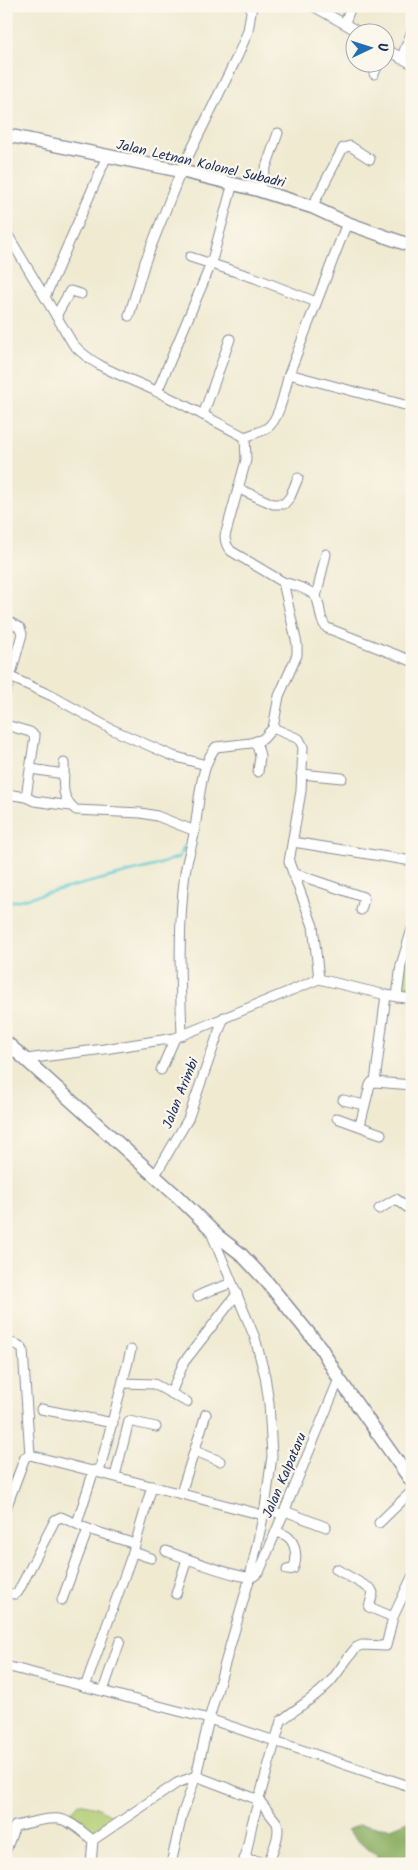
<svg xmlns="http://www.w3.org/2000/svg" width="418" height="1870" font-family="Kalam,sans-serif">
<rect width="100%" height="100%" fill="#fbf7ec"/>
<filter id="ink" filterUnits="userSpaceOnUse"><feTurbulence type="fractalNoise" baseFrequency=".02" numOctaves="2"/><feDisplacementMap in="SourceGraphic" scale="10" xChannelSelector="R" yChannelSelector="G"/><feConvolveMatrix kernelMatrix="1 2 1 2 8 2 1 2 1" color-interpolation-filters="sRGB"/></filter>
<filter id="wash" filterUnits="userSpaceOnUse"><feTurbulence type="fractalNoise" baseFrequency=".0096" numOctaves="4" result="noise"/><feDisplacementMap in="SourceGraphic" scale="20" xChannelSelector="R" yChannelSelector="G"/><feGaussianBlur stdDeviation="1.12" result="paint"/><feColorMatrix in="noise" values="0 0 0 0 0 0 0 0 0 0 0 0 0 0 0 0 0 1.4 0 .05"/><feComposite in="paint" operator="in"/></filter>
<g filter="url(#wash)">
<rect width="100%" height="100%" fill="#f0ead1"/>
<g fill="#b4ce74" stroke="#687e69">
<path d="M406,959L412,961V992L402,991Z"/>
<path d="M79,1803L96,1807L120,1819L97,1835H90L68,1816Z"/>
</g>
<path fill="#8fb166" stroke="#557062" d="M411,1820L412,1850L402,1857L399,1864H371L378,1855L367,1849L347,1830L359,1825L391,1828Z"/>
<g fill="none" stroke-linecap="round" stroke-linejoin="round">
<path stroke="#5dcad4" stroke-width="2.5" d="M6,901H15L154,866L179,857L184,847"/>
</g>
</g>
<g filter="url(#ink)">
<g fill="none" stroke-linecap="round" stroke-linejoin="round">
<defs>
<g id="street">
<path d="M313,6L359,32"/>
<path d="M345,23L351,6"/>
<path d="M386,49L412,64"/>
<path d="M401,59L412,31"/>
<path d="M374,74L379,62"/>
<path d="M258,190L278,133"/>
<path d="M312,207L343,148L350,146L370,159"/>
<path d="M6,232L73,344C94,368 129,378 156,391C187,406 216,422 245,437"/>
<path d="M190,257L255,278L316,302"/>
<path d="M45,297L107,156"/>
<path d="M56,316L70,291L81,294"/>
<path d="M129,316L145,262L181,171L238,55L248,31L252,6"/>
<path d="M289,374L412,407"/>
<path d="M157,392L211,264L233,183"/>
<path d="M203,415L230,339"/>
<path d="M245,437C252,434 261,432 267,428C280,419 285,388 289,374L347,223"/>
<path d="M239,489L273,504H284L290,497L298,478"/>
<path d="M283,582C292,585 303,587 310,592C324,600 316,618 327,628L412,661"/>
<path d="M316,597L326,554"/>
<path d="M6,620L20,628L22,634L6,692"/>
<path d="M6,675L52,696L111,729L173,756L206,765"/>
<path d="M6,725L30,732L35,736L26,797"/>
<path d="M273,728L299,739L303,747L301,791L289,862L313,926L319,979"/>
<path d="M256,741L260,756L258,772"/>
<path d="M64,763C65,782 58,796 76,810L141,813L157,816L195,831"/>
<path d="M31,769L64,774"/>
<path d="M301,774L342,778"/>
<path d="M6,794L26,797L34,801L71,806"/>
<path d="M293,842L412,861"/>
<path d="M293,873L363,897L364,899L361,910"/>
<path d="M386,995L375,1082L412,1085"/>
<path d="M397,997L401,965L412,929"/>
<path d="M182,1035C180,981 178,926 185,873C187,858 193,844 195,828C199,805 200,765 216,747L251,743L263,739L273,728L279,696L297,655V644L283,582L231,551C226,546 225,542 225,536L246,460L245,437"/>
<path d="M26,1059L104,1049L175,1038L319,979L386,995L412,999"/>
<path d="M161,1070L175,1038"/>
<path d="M343,1100L364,1105"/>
<path d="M337,1118L381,1134"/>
<path d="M360,1125L370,1085L372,1082H375"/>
<path d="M154,1177L188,1119L224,1017"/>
<path d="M379,1209L396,1199L412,1211"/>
<path d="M198,1296C209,1290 220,1288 231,1283"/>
<path d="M6,1344C14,1343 18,1343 23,1350L30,1455"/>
<path d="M123,1383L154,1384L187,1402"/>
<path d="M171,1393L184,1362L237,1294"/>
<path d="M41,1409L113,1423"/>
<path d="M195,1451L220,1461"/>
<path d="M99,1472L131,1350"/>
<path d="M115,1476L129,1421L156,1427"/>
<path d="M181,1493L206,1414"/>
<path d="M6,1508L25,1457L30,1455L263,1515"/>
<path d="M265,1508L283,1515"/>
<path d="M285,1511L326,1527"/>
<path d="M77,1523L94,1470"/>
<path d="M379,1523L412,1491"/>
<path d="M276,1532C279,1533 285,1534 288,1537C296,1543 298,1560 293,1569L287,1570"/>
<path d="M166,1551C182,1557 236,1578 251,1577C255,1577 257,1573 260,1570L339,1379"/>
<path d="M133,1552L151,1558"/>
<path d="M336,1569L371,1589L373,1593L369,1607L393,1617"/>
<path d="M6,1593L15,1594L18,1592L55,1520L61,1517L88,1529L135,1544"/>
<path d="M176,1594L187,1559"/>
<path d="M62,1600L88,1529"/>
<path d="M6,1666L209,1719L412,1787"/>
<path d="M85,1687L133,1552L152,1486"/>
<path d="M103,1691L120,1641"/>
<path d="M6,1850L15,1826C28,1824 45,1817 59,1819C72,1821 83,1833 93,1840L177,1783L196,1776L259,1800L277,1823C281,1836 272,1851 268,1864"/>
<path d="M244,1859L276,1864"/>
<path d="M91,1864L93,1840"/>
<path d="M171,1864L182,1815L196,1776L209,1719L250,1577L265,1508L272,1456L269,1403L265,1376L255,1338L210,1230"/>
<path d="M244,1864L252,1824L281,1721C296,1708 314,1699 328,1684C339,1673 346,1658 357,1647L362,1645L386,1646L393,1617L412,1577"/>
</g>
<g id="secondary">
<path d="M6,135L181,171L258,190L312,207L347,223L412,246"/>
<path d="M6,1042L177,1196L219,1237L241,1254L267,1282L321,1348L339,1379L412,1482"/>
</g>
</defs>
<use href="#street" stroke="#868c98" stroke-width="11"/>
<use href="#secondary" stroke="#868c98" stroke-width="15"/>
<use href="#street" stroke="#fff" stroke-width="9"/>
<use href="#secondary" stroke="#fff" stroke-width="12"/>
</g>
</g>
<g text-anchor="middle" stroke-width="4.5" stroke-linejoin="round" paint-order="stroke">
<g font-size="14" fill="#1b2f5e" stroke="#fbf7ec">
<text transform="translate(201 163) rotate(13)" y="5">Jalan Letnan Kolonel Subadri</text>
<text transform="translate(180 1093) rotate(-68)" y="5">Jalan Arimbi</text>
<text transform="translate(284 1475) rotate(-67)" y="5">Jalan Kalpataru</text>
</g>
</g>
<rect width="418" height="1870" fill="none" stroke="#fbf7ec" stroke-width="25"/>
<g transform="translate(370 48) rotate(86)"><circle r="24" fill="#fbf7ec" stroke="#a1a7b3"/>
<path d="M0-4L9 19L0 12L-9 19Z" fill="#1f6fb2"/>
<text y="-8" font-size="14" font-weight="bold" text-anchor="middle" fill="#1b2f5e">U</text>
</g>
</svg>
